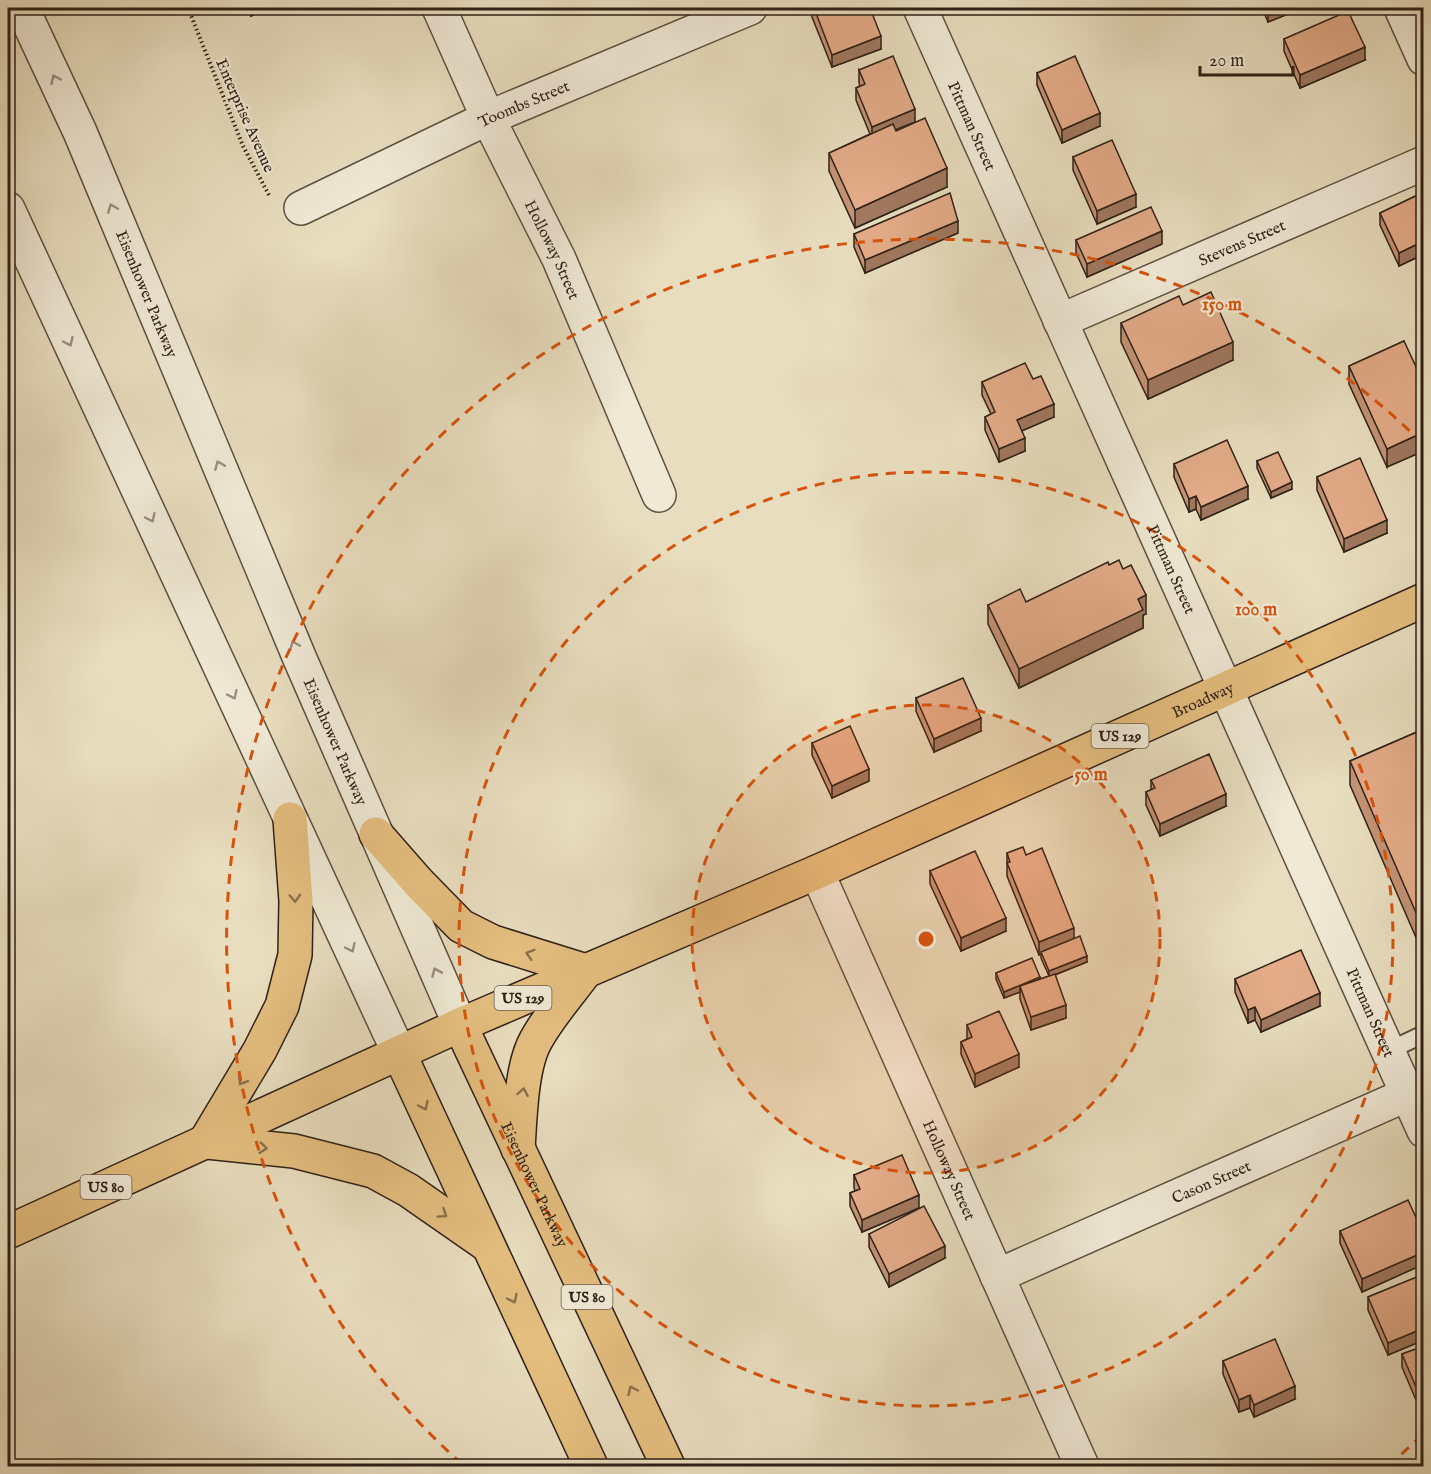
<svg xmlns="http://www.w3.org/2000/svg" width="1431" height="1474" font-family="'IM FELL English',serif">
<rect width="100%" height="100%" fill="#e8ddbe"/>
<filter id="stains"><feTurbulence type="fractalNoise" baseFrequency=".00333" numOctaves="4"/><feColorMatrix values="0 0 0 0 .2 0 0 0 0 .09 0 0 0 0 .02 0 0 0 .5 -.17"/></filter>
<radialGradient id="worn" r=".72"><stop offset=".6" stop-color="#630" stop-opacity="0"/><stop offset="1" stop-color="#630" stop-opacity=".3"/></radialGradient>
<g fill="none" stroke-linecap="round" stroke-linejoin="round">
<defs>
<path id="service" d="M1388,1051L1424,1034"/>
<g id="minor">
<path id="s1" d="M439,8L488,118L559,259L659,495"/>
<path id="s2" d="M920,8C1087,383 1258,756 1424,1131"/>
<path d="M1401,8L1424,59"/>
<path id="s3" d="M301,208L488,118L750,8"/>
<path id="s4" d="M1060,321L1424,163"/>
<path id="s5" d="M817,872L1082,1466"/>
<path id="s6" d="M997,1276L1424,1087"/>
</g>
<g id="tertiary">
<path id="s7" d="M22,8L80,132L300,659L460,1025"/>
<path d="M8,209L399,1053"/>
</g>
<g id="primary">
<path d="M376,834L418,882L461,926L493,942L586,971"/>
<path id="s8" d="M460,1025L668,1466"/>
<path d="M399,1053L591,1466"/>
<path d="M205,1142L260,1050L282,1006L295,955L296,901L290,819"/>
<path d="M207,1142L294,1151L373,1171L408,1190L487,1245"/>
<path d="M518,1149C520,1119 521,1066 536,1040C549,1016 569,994 585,972"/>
<path id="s9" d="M8,1232L460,1025L817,872L1424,600"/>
</g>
</defs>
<use href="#service" stroke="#5d5041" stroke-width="20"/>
<use href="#minor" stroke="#5d5041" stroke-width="36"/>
<use href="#tertiary" stroke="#5d5041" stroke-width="36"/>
<use href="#primary" stroke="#2f2117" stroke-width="36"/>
<path stroke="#2f2117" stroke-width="4" stroke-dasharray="1.5 3" stroke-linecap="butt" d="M188,8L243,146L270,197"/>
<use href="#service" stroke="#f0e9d5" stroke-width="16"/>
<use href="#minor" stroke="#f0e9d5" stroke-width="33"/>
<use href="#tertiary" stroke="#f0e9d5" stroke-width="33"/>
<use href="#primary" stroke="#e4be7f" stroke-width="33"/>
</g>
<g fill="#c39375" stroke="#2f2117" stroke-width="1.5">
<path d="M248,8H270L251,16Z"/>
<path d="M812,8H870L881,49L832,67L812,17Z"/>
<path d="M1262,8H1303L1268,22Z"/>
<path d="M1284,39L1365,60L1300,88L1284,51Z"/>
<path d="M859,70L895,130L947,187L855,228L829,171V153L870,134L856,100V88L860,86L859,83Z"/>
<path d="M1037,73L1100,126L1062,143L1037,85Z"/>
<path d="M1073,157L1136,207L1097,224L1073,170Z"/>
<path d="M1424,192V275L1420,268V256L1399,266L1380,225V213Z"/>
<path d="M958,233L865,273L854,247V234Z"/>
<path d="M1076,240L1162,244L1087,277L1076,253Z"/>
<path d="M1183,305L1233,360L1148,399L1121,342V323Z"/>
<path d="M1404,341L1387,467L1349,384V366Z"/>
<path d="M1033,379L1054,417L1021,431L1025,451L999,462L985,430V417L991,414L982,395V382Z"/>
<path d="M1257,461L1292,489L1271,498L1257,468Z"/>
<path d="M1174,464L1248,499L1201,520L1196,509L1189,512L1174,477Z"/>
<path d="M1317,477L1387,533L1344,552L1317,490Z"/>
<path d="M1109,565L1146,614L1143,615V628L1019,688L988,624V605L1026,602Z"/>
<path d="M916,698L981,731L934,752L916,711Z"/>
<path d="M1424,729V956L1350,785V761Z"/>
<path d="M812,743L869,781L832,798L812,755Z"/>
<path d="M1151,780L1226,806L1160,836L1146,805V792L1151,790Z"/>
<path d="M1007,853L1026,855L1087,962L1055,975L1066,1018L1031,1030L1020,999V992L1004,998L996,979V973L1040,979L1049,976L1041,958V953L1039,955L1007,876Z"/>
<path d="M930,871L1006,931L961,951L930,884Z"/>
<path d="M1235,979L1320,1006L1261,1032L1255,1020L1248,1023L1235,992Z"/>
<path d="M967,1025L1019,1067L975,1087L961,1054V1042L967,1039Z"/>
<path d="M854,1175L919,1208L862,1232L850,1206V1193L855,1191L854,1188Z"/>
<path d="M1340,1231L1424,1235V1264L1362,1292L1340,1243Z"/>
<path d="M869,1234L945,1258L889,1287L869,1247Z"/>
<path d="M1424,1274V1340L1388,1355L1368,1310V1297Z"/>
<path d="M1424,1346V1405L1419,1407L1402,1367V1354Z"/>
<path d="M1223,1361L1295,1399L1254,1417L1250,1408L1239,1412L1223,1374Z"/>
</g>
<g fill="#9f785f" stroke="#2f2117" stroke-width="1.5">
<path d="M251,8H270L251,16Z"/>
<path d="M1272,8H1303L1268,22V9Z"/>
<path d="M881,36V49L832,67V55Z"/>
<path d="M1365,47V60L1300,88V75Z"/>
<path d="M915,109V122L872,139V127Z"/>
<path d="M1100,113V126L1062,143V130Z"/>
<path d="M947,168V187L855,228V210Z"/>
<path d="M1136,194V207L1097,224V211Z"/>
<path d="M958,221V233L865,273V260Z"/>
<path d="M1162,231V244L1087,277V264Z"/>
<path d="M1424,241V254L1399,266V253Z"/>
<path d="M1233,342V360L1148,399V380Z"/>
<path d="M1054,404V417L1017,433V420Z"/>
<path d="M1424,432V451L1387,467V449Z"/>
<path d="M1025,438V451L999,462V449Z"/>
<path d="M1292,482V489L1271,498V492Z"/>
<path d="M1248,486V499L1201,520V507Z"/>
<path d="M1196,496V509L1189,512V499Z"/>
<path d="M1387,520V533L1344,552V539Z"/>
<path d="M1146,595V614L1143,615V628L1019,688V669L1138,599Z"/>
<path d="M981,718V731L934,752V739Z"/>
<path d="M869,769V781L832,798V786Z"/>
<path d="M1226,794V806L1160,836V824Z"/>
<path d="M1006,918V931L961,951V938Z"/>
<path d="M1074,928V941L1039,955V942Z"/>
<path d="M1087,956V962L1049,977V971Z"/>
<path d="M1040,977V983L1020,986V992L1004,998V992Z"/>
<path d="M1320,993V1006L1261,1032V1020Z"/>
<path d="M1066,1005V1018L1031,1030V1017Z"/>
<path d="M1255,1007V1020L1248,1023V1010Z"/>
<path d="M1019,1054V1067L975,1087V1074Z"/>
<path d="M919,1195V1208L862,1232V1220Z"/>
<path d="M945,1246V1258L889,1287V1274Z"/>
<path d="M1424,1252V1264L1362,1292V1279Z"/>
<path d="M1424,1328V1340L1388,1355V1343Z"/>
<path d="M1295,1386V1399L1254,1417V1405Z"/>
<path d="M1424,1392V1405L1419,1407V1394Z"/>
<path d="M1250,1395V1408L1239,1412V1400Z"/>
</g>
<g fill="#e3ab88" stroke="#2f2117" stroke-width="1.5">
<path d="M814,8H870L881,36L832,55Z"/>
<path d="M1348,11L1365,47L1300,75L1284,39Z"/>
<path d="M893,56L915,109L872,127L856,88L865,84L859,70Z"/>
<path d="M1075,56L1100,113L1062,130L1037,73Z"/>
<path d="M925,118L947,168L855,210L829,153L893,124L896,131Z"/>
<path d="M1112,140L1136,194L1097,211L1073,157Z"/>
<path d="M1424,192V241L1399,253L1380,213Z"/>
<path d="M950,193L958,221L865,260L854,234Z"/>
<path d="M1151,207L1162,231L1087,264L1076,240Z"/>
<path d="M1424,254V262L1420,255Z"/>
<path d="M1211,292L1233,342L1148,380L1121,323L1179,296L1183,305Z"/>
<path d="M1404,341L1424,384V432L1387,449L1349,366Z"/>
<path d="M1025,363L1033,379L1041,376L1054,404L1017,420L1025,438L999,449L985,417L995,412L982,382Z"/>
<path d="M1227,440L1248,486L1201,507L1196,496L1189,499L1174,464Z"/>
<path d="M1278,452L1292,482L1271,492L1257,461Z"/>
<path d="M1360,458L1387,520L1344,539L1317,477Z"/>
<path d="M1119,560L1123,569L1131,565L1146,595L1138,599L1143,610L1019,669L988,605L1020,589L1026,602L1108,562L1109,565Z"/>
<path d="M963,678L981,718L934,739L916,698Z"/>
<path d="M850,726L869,769L832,786L812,743Z"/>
<path d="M1424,729V931L1350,761Z"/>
<path d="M1209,754L1226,794L1160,824L1146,792L1155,788L1151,780Z"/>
<path d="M1023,847L1026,855L1042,848L1074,928L1039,942L1007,863L1010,862L1007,853Z"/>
<path d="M975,851L1006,918L961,938L930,871Z"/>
<path d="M1080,936L1087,956L1049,971L1041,952Z"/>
<path d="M1301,950L1320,993L1261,1020L1255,1007L1248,1010L1235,979Z"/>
<path d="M1032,958L1040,977L1004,992L996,973Z"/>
<path d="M1055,974L1066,1005L1031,1017L1020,986Z"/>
<path d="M999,1011L1019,1054L975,1074L961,1042L972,1037L967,1025Z"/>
<path d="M902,1155L919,1195L862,1220L850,1193L860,1189L854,1175Z"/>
<path d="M1408,1200L1424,1235V1252L1362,1279L1340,1231Z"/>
<path d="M924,1206L945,1246L889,1274L869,1234Z"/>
<path d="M1424,1274V1328L1388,1343L1368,1297Z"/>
<path d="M1275,1339L1295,1386L1254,1405L1250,1395L1239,1400L1223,1361Z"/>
<path d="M1424,1346V1392L1419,1394L1402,1354Z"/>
<path d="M1195,1460L1198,1467H1181Z"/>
</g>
<defs><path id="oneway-chevron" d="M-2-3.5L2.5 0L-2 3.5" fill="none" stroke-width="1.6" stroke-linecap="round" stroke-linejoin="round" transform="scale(1.5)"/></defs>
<g stroke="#998f80">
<use href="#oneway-chevron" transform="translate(55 79) rotate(-115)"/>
<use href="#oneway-chevron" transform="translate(112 208) rotate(-113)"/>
<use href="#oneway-chevron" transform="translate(69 342) rotate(65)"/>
<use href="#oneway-chevron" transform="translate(219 465) rotate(-113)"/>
<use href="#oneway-chevron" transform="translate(151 518) rotate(65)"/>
<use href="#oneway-chevron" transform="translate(294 645) rotate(-113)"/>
<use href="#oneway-chevron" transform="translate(233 695) rotate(65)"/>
<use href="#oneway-chevron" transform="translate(351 948) rotate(65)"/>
<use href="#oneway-chevron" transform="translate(436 972) rotate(-114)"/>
</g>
<g stroke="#8a704b">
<use href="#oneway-chevron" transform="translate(295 898) rotate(88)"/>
<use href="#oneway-chevron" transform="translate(530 954) rotate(-163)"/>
<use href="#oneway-chevron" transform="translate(242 1081) rotate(121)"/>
<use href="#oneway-chevron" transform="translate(523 1092) rotate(-80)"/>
<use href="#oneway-chevron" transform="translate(424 1106) rotate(65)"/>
<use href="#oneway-chevron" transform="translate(263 1148) rotate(6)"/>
<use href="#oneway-chevron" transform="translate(443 1214) rotate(35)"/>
<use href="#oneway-chevron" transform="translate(513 1299) rotate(65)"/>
<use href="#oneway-chevron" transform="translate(632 1390) rotate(-115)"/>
</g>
<circle cx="926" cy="939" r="234" fill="#d6530d" fill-opacity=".12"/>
<g fill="none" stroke="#d6530d" stroke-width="3" stroke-dasharray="10 8">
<circle cx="926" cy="939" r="234"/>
<circle cx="926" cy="939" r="467"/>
<path d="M1422 1435A701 701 0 0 1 1390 1464M462 1464A701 701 0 1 1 1422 443"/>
</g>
<g text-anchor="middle" stroke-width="4.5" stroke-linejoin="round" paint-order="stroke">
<g fill="#f0e9d5" stroke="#695d50" stroke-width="1.5">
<rect x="1091.5" y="724" width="57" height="24" rx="4.5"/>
<rect x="494.5" y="986" width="57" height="24" rx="4.5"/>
<rect x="80.5" y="1175" width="51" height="24" rx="4.5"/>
<rect x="561.5" y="1285" width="51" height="24" rx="4.5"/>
</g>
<g font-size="15" font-weight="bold" fill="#2f2117">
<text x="1120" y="741">US 129</text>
<text x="523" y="1003">US 129</text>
<text x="106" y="1192">US 80</text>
<text x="587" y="1302">US 80</text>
</g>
<g font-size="16" fill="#2f2117" stroke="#f0e9d5">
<text dy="6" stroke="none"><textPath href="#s3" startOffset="246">Toombs Street</textPath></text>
<text transform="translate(246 115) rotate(66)" y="6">Enterprise Avenue</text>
<text dy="6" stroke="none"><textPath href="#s2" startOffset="129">Pittman Street</textPath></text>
<text dy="6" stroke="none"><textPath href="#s4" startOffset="198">Stevens Street</textPath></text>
<text dy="6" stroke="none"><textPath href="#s1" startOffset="267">Holloway Street</textPath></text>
<text dy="6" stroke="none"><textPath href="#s7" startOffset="312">Eisenhower Parkway</textPath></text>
<text dy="6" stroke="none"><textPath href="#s2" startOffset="615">Pittman Street</textPath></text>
<text dy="6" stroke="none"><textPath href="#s9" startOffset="1308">Broadway</textPath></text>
<text dy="6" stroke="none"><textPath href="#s7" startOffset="798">Eisenhower Parkway</textPath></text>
<text dy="6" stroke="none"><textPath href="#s2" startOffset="1101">Pittman Street</textPath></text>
<text dy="6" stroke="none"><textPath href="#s5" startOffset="326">Holloway Street</textPath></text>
<text dy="6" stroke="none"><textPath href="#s6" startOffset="234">Cason Street</textPath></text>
<text dy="6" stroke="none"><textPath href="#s8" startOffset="176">Eisenhower Parkway</textPath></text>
</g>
</g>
<circle cx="926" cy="939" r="9" fill="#d6530d" stroke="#f0e9d5" stroke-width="3"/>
<g font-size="18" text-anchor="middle" font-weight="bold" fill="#d6530d" stroke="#f0e9d5" stroke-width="4.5" stroke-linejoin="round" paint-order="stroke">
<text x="1222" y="310">150 m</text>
<text x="1256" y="615">100 m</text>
<text x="1091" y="780">50 m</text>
</g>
<rect width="1431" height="1474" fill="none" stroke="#e8ddbe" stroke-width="30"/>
<rect x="9" y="9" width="1413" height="1456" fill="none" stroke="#2f2117" stroke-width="3"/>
<rect x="15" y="15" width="1401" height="1444" fill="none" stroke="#2f2117" stroke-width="1.5"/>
<path d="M1200 66v9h93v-9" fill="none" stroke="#2f2117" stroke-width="3"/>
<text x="1209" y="66" font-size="18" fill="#2f2117" stroke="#f0e9d5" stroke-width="4.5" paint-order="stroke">20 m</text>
<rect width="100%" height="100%" filter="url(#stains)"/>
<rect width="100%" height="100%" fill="url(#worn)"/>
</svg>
